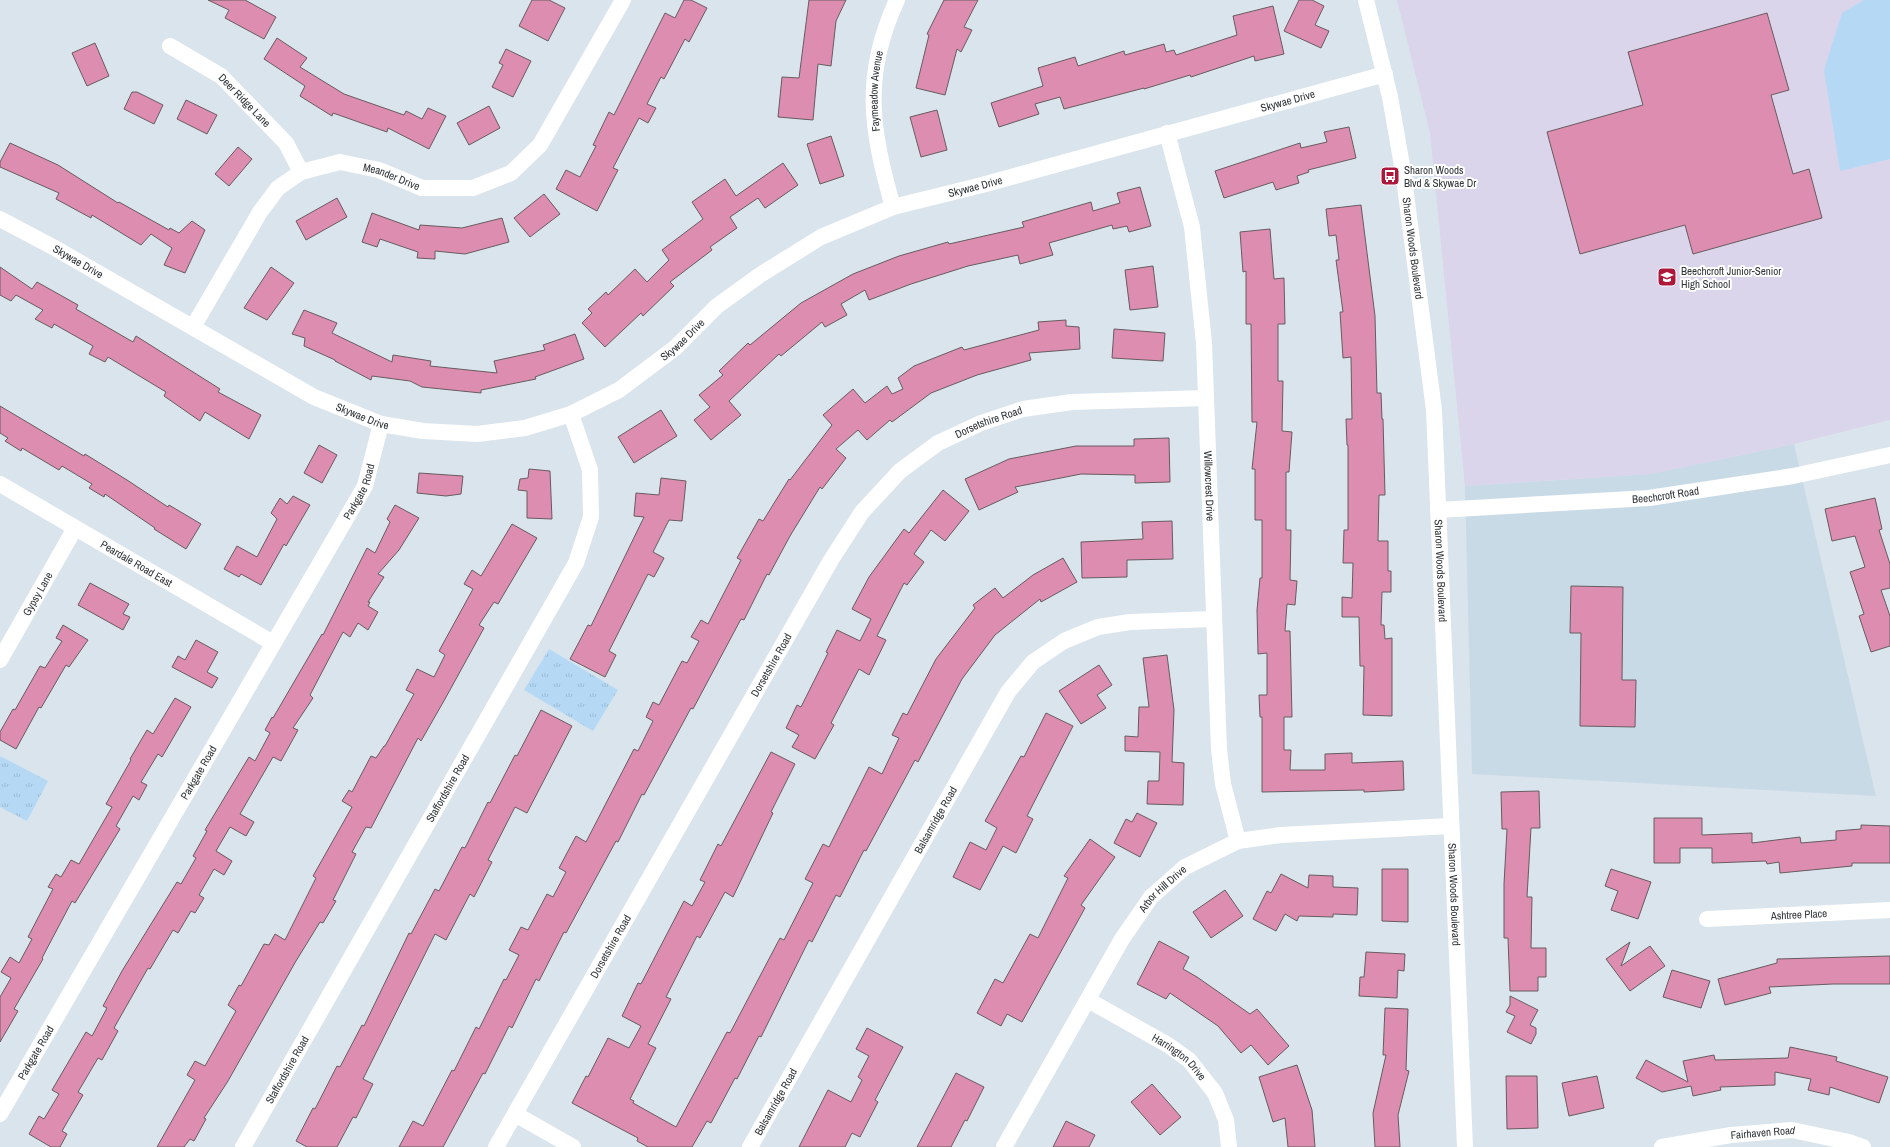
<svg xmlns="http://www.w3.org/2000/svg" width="1890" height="1147" font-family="'Archivo Narrow',sans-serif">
<defs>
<pattern id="grass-tufts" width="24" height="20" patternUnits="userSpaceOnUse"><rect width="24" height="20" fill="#b5d9f5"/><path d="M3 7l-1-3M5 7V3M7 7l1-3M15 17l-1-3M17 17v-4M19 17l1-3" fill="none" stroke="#9cbbd3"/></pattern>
</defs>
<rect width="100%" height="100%" fill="#dae4ed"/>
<path fill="#c9dae7" d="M1794,444L1876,796L1472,774L1465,486L1649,474Z"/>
<path fill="#dad5eb" d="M1397,0H1890V420L1794,444L1650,474L1465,486L1430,133Z"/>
<g fill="url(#grass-tufts)">
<path d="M549,649L618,690L593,731L524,690Z"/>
<path d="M0,756L48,781L27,821L0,807Z"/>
</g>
<path fill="#b5d9f5" d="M1864,0H1890V159L1840,171L1824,70L1842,13Z"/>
<g fill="#dd8daf" stroke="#675c60">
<path d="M208,0H245L276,17L264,39L225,18L229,10Z"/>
<path d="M532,0H549L565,8L548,41L519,26Z"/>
<path d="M684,0H691L707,8L689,42L685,39L664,79L661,77L647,104L656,108L648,123L639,118L613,168L618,170L597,211L556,189L566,170L580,177L596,146L593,145L609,112L614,115L665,13L675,18Z"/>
<path d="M809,0H846L836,21L831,66L818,64L813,120L778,117L782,77L799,78Z"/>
<path d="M944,0H978L964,27L972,30L961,52L957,49L945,95L916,88L929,35L927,34Z"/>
<path d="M1299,0H1312L1324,6L1315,25L1329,31L1321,48L1284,31Z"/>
<path d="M1273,6L1284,54L1255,61L1254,56L1191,77L1190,75L1144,89V88L1064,109L1060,97L1035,104L1039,114L999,127L991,103L1043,86L1038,68L1075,57L1078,66L1124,51L1125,55L1164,44L1166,52L1174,50L1176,55L1237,35L1233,16Z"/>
<path d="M1767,13L1789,90L1771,95L1793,174L1809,169L1822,218L1693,254L1685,225L1580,254L1547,132L1643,105L1628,52Z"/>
<path d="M277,38L307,58L300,67L344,94L404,115L406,111L422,119L428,108L446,116L429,149L388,128L387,132L333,113L332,116L300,96L305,86L264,59Z"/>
<path d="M95,43L109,76L87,86L72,53Z"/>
<path d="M506,49L531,61L513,97L492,87L503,65L499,63Z"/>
<path d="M132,92H137L163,105L154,124L124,109Z"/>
<path d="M186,100L217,115L207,134L177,119Z"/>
<path d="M489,106L500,128L469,145L457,123Z"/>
<path d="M937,110L947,150L921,157L910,117Z"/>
<path d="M1349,127L1356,158L1308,170L1309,172L1297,176L1299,183L1276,190L1273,182L1224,198L1215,171L1300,143L1301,148L1327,142L1324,132Z"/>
<path d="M831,136L844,176L820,184L807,144Z"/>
<path d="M10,143L58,165L118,203L119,202L169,230L170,228L179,233L192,221L205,230L185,273L164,265L172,248L151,234L141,245L92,215L91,218L56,199L59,193L0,167V162Z"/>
<path d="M238,147L252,159L229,186L215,174Z"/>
<path d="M783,163L798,185L765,208L758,198L730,217L737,228L710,247L712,250L670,282L674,286L643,316L641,313L605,347L582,323L592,313L588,309L606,292L608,295L635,269L647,282L669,260L662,250L703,219L692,202L725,179L736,196Z"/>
<path d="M1140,187L1151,226L1129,232L1127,226L1113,229L1112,225L1049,243L1053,255L1020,264L1018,255L968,266L911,284L869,300L865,290L841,304L847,315L825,327L822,322L781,356L779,354L729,401L741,415L711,440L694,420L710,407L699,395L723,375L719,371L748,343L750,345L801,303L853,274L899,256L948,242L949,244L1024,227L1022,222L1091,202L1093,211L1120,203L1117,193Z"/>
<path d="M544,194L560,214L530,237L514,218Z"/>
<path d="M337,198L347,217L306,240L296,221Z"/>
<path d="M1361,205L1375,316L1377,393H1381L1382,419H1383L1385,495H1379L1378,541H1388V571H1391V592H1382L1381,625H1384L1385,639L1392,638V716L1363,715L1364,666H1360L1359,617H1342V597L1352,598L1353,563H1343L1344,530H1348V445H1347L1346,419H1352L1351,357L1343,358L1340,312H1343L1336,260H1339L1336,235L1329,236L1326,209Z"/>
<path d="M372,213L419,230L420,225L462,228L502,218L509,242L465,254L435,251V259L417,258L418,252L380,239L377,247L362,242Z"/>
<path d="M1270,229L1274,279L1284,278L1285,324H1278V381H1283L1282,431L1292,432L1289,472H1286V530H1291L1290,580L1297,581L1295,605L1287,604L1285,631H1290L1292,717H1284V750H1291L1290,770H1325V754L1352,753V763L1403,761L1404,790L1364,792V790L1262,792V717H1260L1259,695H1267V653L1258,654L1257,610L1260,578H1262V520H1255V469H1252L1257,422H1252L1251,324H1246V271L1243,272L1240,232Z"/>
<path d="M1153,266L1158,307L1130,310L1125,270Z"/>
<path d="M0,267L32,289L37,282L78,305L76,309L133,342L136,336L220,389L218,392L261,415L249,439L205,412L200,421L164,396L166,392L108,357L105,362L89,354L93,346L54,324L52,328L35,319L43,310L16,295L11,301L0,295Z"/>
<path d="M271,267L294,283L267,320L244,308Z"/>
<path d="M304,310L337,323L332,333L392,362L393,355L431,361L430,366L497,373L494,361L545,350L543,345L575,334L584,359L535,377L536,379L481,390V393L422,387L410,381L372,376L371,380L335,361V360L304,346L305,338L292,334Z"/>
<path d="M1066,320V326L1079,327L1080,349L1029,353L1031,360L977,375L931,393L892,422L890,420L867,440L858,430L836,449L846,458L822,489L820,487L790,536L769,575L767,574L744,620L741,619L693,709L691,708L644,795L642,794L618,842L616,841L566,933L564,932L539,981L536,979L512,1028L509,1026L485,1074L483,1073L443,1147H399L413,1121L423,1126L452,1070L454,1071L476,1027L479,1029L504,979L506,980L519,955L509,950L521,927L528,930L547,894L553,897L566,872L559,868L576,836L586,842L634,749L638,751L653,721L646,717L653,702L659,705L682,661L687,663L699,641L691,637L701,620L708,624L741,560L737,558L759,519L763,521L789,479L790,480L832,425L823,415L853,389L865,403L887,386L892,394L903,389L898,378L914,366L962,347L964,350L1039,330L1038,322Z"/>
<path d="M1114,329L1165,333L1163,361L1112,358Z"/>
<path d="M0,406L84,456L85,454L127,480L168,507L169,505L201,524L186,549L154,529L155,528L105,494L104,497L89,488L92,484L62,466L59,470L22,448L21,451L5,441L8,438L0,433Z"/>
<path d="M661,410L677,436L634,463L618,437Z"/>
<path d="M1169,438L1170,482L1135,483V475L1081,474L1015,487L1018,492L979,510L965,479L1009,459L1076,446H1134V439Z"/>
<path d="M319,445L337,455L322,483L304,473Z"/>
<path d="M529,469L550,471L552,519L527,518V491L518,490L520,479L528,478Z"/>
<path d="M419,473L463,476L461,494L446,496L417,493Z"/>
<path d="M661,478L686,481L682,521L669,520L653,552L664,558L654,577L648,574L609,651L616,655L605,677L570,659L588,625L591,626L644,517L634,516L636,493L659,495Z"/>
<path d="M943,490L969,511L945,541L931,530L914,554L924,562L907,585L904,583L877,636L886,640L869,675L859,669L831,723L834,725L815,759L792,747L799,735L786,728L797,705L801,707L828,653L826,652L837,630L860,641L871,619L852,609L869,577L904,529L909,533Z"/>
<path d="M293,496L310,505L286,546L284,544L261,585L241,574L239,577L224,569L237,546L257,557L277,519L271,513L280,498L287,504Z"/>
<path d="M1875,498L1882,529L1879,530L1890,564V588L1881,590L1890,616V646L1871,652L1859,616L1864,614L1850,572L1865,567L1855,536L1832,541L1825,509Z"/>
<path d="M395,505L419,518L399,550L378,574L384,577L368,602H370L368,606L378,612L368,630L358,623L350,637L343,632L310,695L313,698L293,728L298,730L281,761L273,757L240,814L254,822L246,836L230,827L216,851L232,861L224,875L214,869L199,895L204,898L195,913L191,911L178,933L173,930L150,969L148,968L114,1028L118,1031L102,1060L98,1058L78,1092L83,1095L62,1131L67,1134L60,1147H51L29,1134L39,1116L44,1119L59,1094L52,1090L86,1032L92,1036L107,1008L103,1006L122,971L177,882L181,884L196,858L193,856L207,831L205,830L226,795L249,757L255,761L270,733L265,730L272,717L273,718L322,634L323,635L367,548L375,553L390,522L387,519Z"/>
<path d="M1172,521L1173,559L1127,560V577L1082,578L1081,542L1143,539L1142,522Z"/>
<path d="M512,524L537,538L498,604L494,602L479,625L484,628L445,699L421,741L418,738L371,828L366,827L352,852L356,854L333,900L336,901L323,923L320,922L296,961L228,1081L204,1118L206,1119L194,1141L190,1139L184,1147H157L195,1080L187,1075L195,1061L205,1066L236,1011L228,1005L239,985L241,986L264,944L269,945L275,934L285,940L316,878L313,876L352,807L342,801L349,790L352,792L371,756L376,758L384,746H385L414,694L406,690L417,669L434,677L445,655L439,651L473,589L464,584L472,570L481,576Z"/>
<path d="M1063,558L1077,582L1041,602L1040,599L995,635L962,679L918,762L915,760L866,851L864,850L840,897L836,895L812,942L809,940L761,1037L759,1036L737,1079L735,1078L711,1123L707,1121L692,1147H648L637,1141L638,1138L572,1103L586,1076L588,1077L608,1038L629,1048L641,1026L622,1016L638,983L641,984L684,901L692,906L705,882L700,880L718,844L721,846L771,752L795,764L771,812L773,813L733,897L725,892L700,938L697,936L666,997L671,999L648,1044L656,1048L630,1099L634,1101L633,1103L676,1127L727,1032L730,1033L780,938L784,940L813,883L805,879L823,844L829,847L869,767L882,774L899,738L892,735L903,713L907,715L936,659L975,608L973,605L995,588L1003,598L1033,575Z"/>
<path d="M90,583L129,604L123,614L130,617L123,630L78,605Z"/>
<path d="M1571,586L1623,587L1622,680H1636L1635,727L1580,726L1581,633H1570Z"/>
<path d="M63,625L88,640L69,667L66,665L41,708L39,707L16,749L0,740V732L13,709L15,710L40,666L45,668L62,641L56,638Z"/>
<path d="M196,640L218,652L207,672L218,678L212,688L172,667L178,656L185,660Z"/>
<path d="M1167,655L1174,710L1172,762L1184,763L1183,805L1147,804L1148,781H1159L1160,752L1125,751V736L1138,737L1139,707H1149L1143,658Z"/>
<path d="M1099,665L1112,685L1097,695L1106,708L1081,724L1059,691Z"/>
<path d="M175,698L191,707L162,757L158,754L141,782L147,785L139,800L133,796L116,826L120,829L75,903L72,901L42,958L43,959L14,1009L18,1011L0,1042V997L11,978L1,972L10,957L19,963L32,939L28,937L53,889L48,887L56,874L61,877L71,860L79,864L112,807L106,804L131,760L130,759L147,730L153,734Z"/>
<path d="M541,710L572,726L527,813L515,807L488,860L492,862L474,897L470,894L446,940L435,934L363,1079L373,1084L356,1118L353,1117L337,1147H307L296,1141L313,1108L315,1109L337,1066L340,1067L362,1025L364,1026L409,933L411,934L435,889L439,891L462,847L465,848L488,802L490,803L515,755L517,756Z"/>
<path d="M1046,713L1073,726L1027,816L1033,819L1016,853L1003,846L980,890L953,877L970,842L986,850L997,828L985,821L1021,756L1024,757Z"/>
<path d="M1539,791L1540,828H1531L1527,897H1532L1531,948H1546V977H1538V991H1510L1508,938H1504V884L1507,829H1502L1501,792Z"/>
<path d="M1137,813L1157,823L1140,857L1114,843L1126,819L1132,822Z"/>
<path d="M1654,818H1702V835L1752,833V843L1800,837L1801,843L1836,840V831L1861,829V825L1890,826V863H1852V866L1780,873L1779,862L1767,864L1766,861L1712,863V848H1680V863H1654Z"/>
<path d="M1090,839L1115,857L1081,905L1085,908L1022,1022L1007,1014L1001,1026L977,1013L995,979L1003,983L1030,934L1038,938L1068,878L1064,876Z"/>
<path d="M1382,869H1408V922L1382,921Z"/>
<path d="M1611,869L1651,882L1638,919L1611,910L1618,891L1605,886Z"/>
<path d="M1281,874L1308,888L1309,875L1333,876V887L1358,888L1357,915L1333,914V917L1299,916L1297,921L1285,914L1276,931L1253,919L1267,891L1271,893Z"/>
<path d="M1225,890L1243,916L1211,938L1193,912Z"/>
<path d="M1159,941L1189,957L1183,969L1197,977L1250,1014L1257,1009L1289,1046L1268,1065L1251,1045L1241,1053L1218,1026L1170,993L1166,999L1137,984Z"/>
<path d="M1630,942L1621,966L1650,946L1665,966L1630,991L1606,959Z"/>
<path d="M1366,952L1405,954L1404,971L1398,970L1397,998L1359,996L1360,977H1364Z"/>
<path d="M1890,956V984H1833L1769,987L1771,993L1725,1005L1718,979L1777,963V959Z"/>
<path d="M1672,970L1710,981L1701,1008L1663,997Z"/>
<path d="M1510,996L1538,1010L1530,1025L1536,1028V1034L1531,1044L1507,1032L1515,1016L1506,1012L1510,1005Z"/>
<path d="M1385,1008L1408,1009L1406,1070L1409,1071L1398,1115L1400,1147H1375L1373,1113L1386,1055H1383Z"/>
<path d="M867,1028L903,1047L875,1100L878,1102L860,1137L852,1133L845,1147H799L828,1090L851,1102L862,1080L858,1077L869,1056L856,1049Z"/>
<path d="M1790,1047L1837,1057L1836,1061L1888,1077L1879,1103L1830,1087L1829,1095L1808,1090L1811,1079L1775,1072V1085L1720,1087L1721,1090L1693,1096L1691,1086L1662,1092L1636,1078L1646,1060L1688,1082L1683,1061L1714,1055L1715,1060L1788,1058Z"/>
<path d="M1297,1065L1312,1110L1315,1147H1288L1285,1118L1273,1122L1259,1077Z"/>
<path d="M956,1073L984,1087L967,1121L965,1120L951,1147H917Z"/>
<path d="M1506,1076H1537L1538,1128L1507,1129Z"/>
<path d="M1597,1076L1604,1108L1569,1116L1562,1083Z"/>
<path d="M1152,1084L1181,1117L1160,1135L1131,1102Z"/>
<path d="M1066,1121L1095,1135L1089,1147H1053Z"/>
</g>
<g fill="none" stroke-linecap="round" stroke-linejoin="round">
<g stroke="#fff" stroke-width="16">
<path id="s1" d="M1366,0L1390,97L1403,171L1434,410L1465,1147"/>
<path id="s2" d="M170,46L221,76L286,143L301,172"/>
<path id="s3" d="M1167,133L1192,227L1204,343L1219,749L1223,784L1238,841"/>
<path id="s4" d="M893,207C871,129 862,76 897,0"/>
<path id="s5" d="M0,219L53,247L314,397L381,424L423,431L477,434L525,428L571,414L619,390L675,348L717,306L760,275L821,237L893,207L982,185L1385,74"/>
<path id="s6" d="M193,327L260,212L278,188L301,172L340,162L379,170L422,188H473L511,173L540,145L623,0"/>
<path id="s7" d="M0,484L273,643"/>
<path id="s8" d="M1438,510L1649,498L1793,476L1890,455"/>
<path id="s9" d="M0,660L75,528"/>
<path id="s10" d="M1707,919L1890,910"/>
<path id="s11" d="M1088,1000L1168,1045L1189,1060L1215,1093L1226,1120L1229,1147"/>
<path id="s12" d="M0,1114L365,486L381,424"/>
<path d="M515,1114L573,1147"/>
<path id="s13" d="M243,1147L576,563L591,517L590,470L571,414"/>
<path id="s14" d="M496,1147L831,560L862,512L900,471L938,443L981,423L1023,409L1072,402L1206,398"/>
<path id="s15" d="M750,1147L1008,692L1033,662L1064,641L1098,627L1130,622L1213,619"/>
<path id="s16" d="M1004,1147L1122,939L1151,897L1185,867L1238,841L1281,835L1450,826"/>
<path id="s17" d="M1662,1147L1731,1135L1792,1130L1849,1142L1863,1147"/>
</g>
</g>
<defs>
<symbol id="bus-square" viewBox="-11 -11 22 22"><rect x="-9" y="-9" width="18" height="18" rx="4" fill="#ac173a" stroke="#fff"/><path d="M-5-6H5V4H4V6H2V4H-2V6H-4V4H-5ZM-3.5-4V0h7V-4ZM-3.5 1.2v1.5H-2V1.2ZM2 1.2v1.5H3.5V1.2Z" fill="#fff"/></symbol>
<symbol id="school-square" viewBox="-11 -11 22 22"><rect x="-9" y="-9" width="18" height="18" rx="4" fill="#ac173a" stroke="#fff"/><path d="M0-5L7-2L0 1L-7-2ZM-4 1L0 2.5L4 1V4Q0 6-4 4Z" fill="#fff"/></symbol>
</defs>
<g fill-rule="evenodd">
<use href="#bus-square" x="1379" y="165" width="22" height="22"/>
<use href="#school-square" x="1656" y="266" width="22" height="22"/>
</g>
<g text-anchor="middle" stroke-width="4" stroke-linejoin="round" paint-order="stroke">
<g font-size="11" fill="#303437" stroke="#fff">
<text dy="4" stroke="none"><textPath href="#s4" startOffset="118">Faymeadow Avenue</textPath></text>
<text dy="4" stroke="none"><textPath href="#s5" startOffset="1421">Skywae Drive</textPath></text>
<text dy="4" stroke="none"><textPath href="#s2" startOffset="93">Deer Ridge Lane</textPath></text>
<text dy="4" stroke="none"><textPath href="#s6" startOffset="285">Meander Drive</textPath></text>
<text dy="4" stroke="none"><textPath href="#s5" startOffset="1097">Skywae Drive</textPath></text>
<text dy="4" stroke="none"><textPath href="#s1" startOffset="253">Sharon Woods Boulevard</textPath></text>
<text dy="4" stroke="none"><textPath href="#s5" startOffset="89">Skywae Drive</textPath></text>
<text dy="4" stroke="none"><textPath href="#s5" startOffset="761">Skywae Drive</textPath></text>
<text dy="4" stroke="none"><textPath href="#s5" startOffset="413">Skywae Drive</textPath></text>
<text dy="4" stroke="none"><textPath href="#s14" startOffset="891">Dorsetshire Road</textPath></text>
<text dy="4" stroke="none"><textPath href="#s3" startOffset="357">Willowcrest Drive</textPath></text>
<text dy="4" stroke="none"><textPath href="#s12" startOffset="719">Parkgate Road</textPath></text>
<text dy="4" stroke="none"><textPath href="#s8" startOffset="228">Beechcroft Road</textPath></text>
<text dy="4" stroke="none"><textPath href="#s7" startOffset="158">Peardale Road East</textPath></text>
<text dy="4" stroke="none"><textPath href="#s1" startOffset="577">Sharon Woods Boulevard</textPath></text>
<text dy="4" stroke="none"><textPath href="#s9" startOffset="76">Gypsy Lane</textPath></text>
<text dy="4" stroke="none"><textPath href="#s14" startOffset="555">Dorsetshire Road</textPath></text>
<text dy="4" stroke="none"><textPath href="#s12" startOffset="395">Parkgate Road</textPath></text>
<text dy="4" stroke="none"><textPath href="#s13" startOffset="413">Staffordshire Road</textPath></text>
<text dy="4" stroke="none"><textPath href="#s15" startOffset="376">Balsamridge Road</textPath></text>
<text dy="4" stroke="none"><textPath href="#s16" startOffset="304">Arbor Hill Drive</textPath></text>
<text dy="4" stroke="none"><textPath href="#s1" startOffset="901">Sharon Woods Boulevard</textPath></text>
<text dy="4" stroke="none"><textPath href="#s10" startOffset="92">Ashtree Place</textPath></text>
<text dy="4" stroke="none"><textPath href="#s14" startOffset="231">Dorsetshire Road</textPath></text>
<text dy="4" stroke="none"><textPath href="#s12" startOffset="71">Parkgate Road</textPath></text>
<text dy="4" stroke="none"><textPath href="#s11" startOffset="108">Harrington Drive</textPath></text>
<text dy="4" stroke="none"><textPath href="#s13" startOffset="89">Staffordshire Road</textPath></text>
<text dy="4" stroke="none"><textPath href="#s15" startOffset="52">Balsamridge Road</textPath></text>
<text dy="4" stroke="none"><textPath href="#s17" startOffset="102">Fairhaven Road</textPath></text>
</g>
<g font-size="11" fill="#303437" stroke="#fff" text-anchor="start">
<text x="1404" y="174">Sharon Woods<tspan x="1404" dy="13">Blvd &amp; Skywae Dr</tspan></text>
<text x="1681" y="275">Beechcroft Junior-Senior<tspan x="1681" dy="13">High School</tspan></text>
</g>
</g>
</svg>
